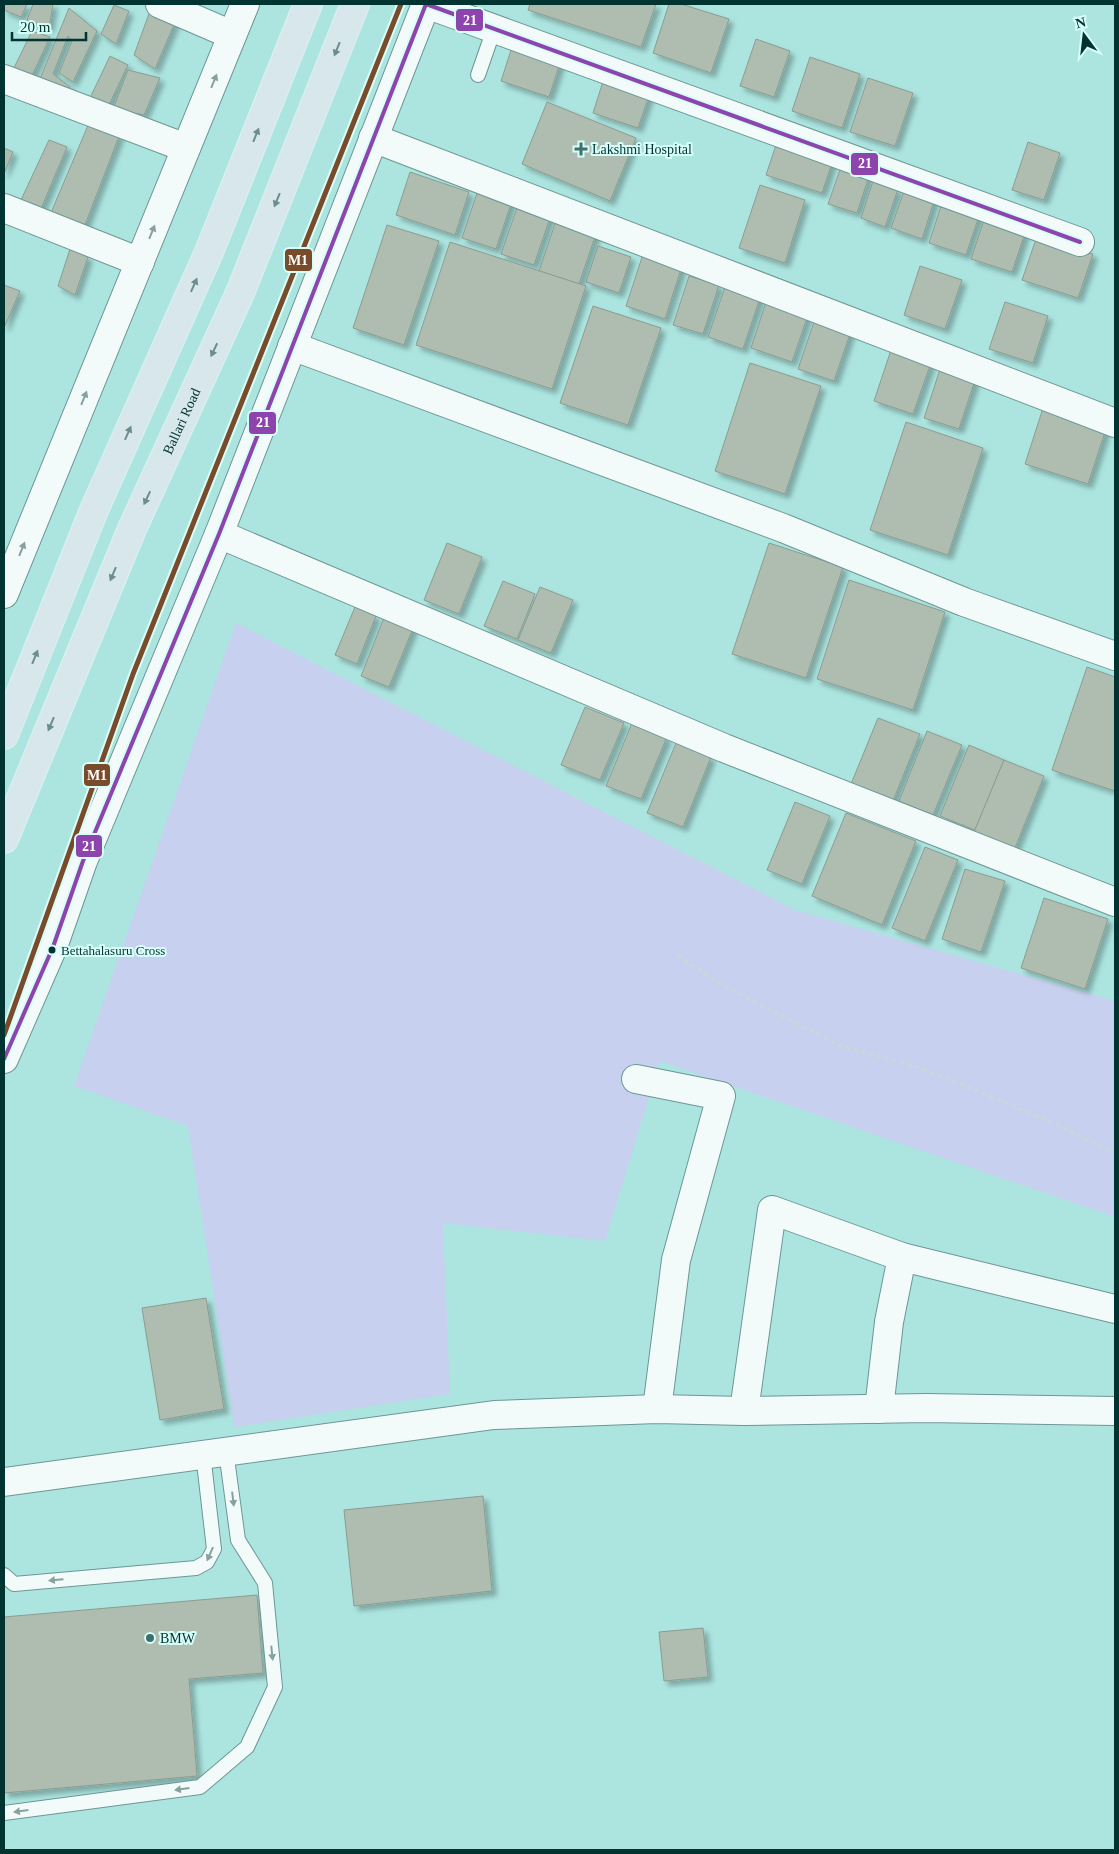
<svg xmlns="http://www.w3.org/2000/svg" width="1119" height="1854" font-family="Georgia,serif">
<defs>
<filter id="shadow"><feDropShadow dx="4.5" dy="4.5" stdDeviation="2.5" flood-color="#0004"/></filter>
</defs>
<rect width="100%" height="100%" fill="#ace5e0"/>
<path fill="#c7d0ee" d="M236,623L795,910L1115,1001V1217L660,1061L605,1241L443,1223L450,1394L234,1427L188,1126L74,1086Z"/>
<g fill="#aebdb0" stroke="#8c9c8f" filter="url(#shadow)">
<path d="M4,4H27L21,17L4,10Z"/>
<path d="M33,4H53L49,28L27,20Z"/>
<path d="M530,4H656L641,47L528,10Z"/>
<path d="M669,4H681L729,19L711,73L653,53Z"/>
<path d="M114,5L129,11L116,44L101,34Z"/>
<path d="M69,8L97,31L73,82L59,73L72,41L68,36L53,74L70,87L66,96L37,86Z"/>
<path d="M150,11L176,20L155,69L134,55Z"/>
<path d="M32,31L50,37L29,82L10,76Z"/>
<path d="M756,39L790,51L774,97L740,86Z"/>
<path d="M514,41L562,57L549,97L501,81Z"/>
<path d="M110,56L128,65L109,105L89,100Z"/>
<path d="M810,57L860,74L842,128L792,111Z"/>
<path d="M128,70L160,78L144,115L113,109Z"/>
<path d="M605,75L651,90L638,128L593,113Z"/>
<path d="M868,78L913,93L895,146L850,132Z"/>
<path d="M547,102L636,138L610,201L522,164Z"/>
<path d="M89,123L120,134L83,230L50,215Z"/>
<path d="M778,139L834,157L822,193L766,175Z"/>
<path d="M49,140L67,147L40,211L20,202Z"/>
<path d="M1028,142L1060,153L1044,200L1012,190Z"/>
<path d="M4,148L13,152L4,174Z"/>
<path d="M842,164L870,173L857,213L828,204Z"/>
<path d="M410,172L469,192L455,235L396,215Z"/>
<path d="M873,181L898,189L885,227L861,218Z"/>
<path d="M760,185L805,200L785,263L739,248Z"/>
<path d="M479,187L513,198L496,249L462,238Z"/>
<path d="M905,188L935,198L922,239L891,228Z"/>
<path d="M943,200L980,213L966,255L929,243Z"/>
<path d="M519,202L552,212L534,265L501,254Z"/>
<path d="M985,217L1026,230L1012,272L971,259Z"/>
<path d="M557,218L597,231L579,284L539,271Z"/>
<path d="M387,225L439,241L404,345L353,328Z"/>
<path d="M1037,236L1093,254L1078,298L1022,280Z"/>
<path d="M450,242L586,286L552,389L416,345Z"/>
<path d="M598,246L631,257L619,293L586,282Z"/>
<path d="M70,249L88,257L75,295L58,286Z"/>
<path d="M644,251L683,263L665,319L626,306Z"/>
<path d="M920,266L962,280L945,329L904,315Z"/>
<path d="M689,276L719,285L703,334L673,325Z"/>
<path d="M726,284L761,295L743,349L708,337Z"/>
<path d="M4,285L20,291L4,328Z"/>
<path d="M767,299L809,312L792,362L751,348Z"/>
<path d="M1005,302L1048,316L1033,363L989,349Z"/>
<path d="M593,306L661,328L628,425L560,403Z"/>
<path d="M816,316L852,328L834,381L798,369Z"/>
<path d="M892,347L932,360L913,414L874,401Z"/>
<path d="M750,363L821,386L785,494L715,471Z"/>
<path d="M941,366L976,377L959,429L924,418Z"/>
<path d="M1044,405L1107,426L1088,484L1025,464Z"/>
<path d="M906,422L983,448L948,555L870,530Z"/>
<path d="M447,543L482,557L459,614L424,600Z"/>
<path d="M769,543L843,567L806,678L732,654Z"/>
<path d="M849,580L945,612L913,710L817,679Z"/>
<path d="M503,581L535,594L517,639L484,626Z"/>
<path d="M540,587L573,600L551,653L518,640Z"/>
<path d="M355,607L376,616L357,664L335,655Z"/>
<path d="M385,615L414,626L389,687L361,676Z"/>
<path d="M1087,667L1115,677V791L1052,770Z"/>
<path d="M585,707L624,723L600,780L561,765Z"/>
<path d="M878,718L920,734L893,801L851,784Z"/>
<path d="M632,723L667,737L641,799L606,786Z"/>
<path d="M927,731L962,745L933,815L899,801Z"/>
<path d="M676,743L711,757L683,827L647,813Z"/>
<path d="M969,745L1004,760L975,830L940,816Z"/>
<path d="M1004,760L1044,776L1015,848L974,832Z"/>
<path d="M795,802L830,816L802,884L767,870Z"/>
<path d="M846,813L916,841L882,925L812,896Z"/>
<path d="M925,847L958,860L925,941L892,928Z"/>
<path d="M965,869L1005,881L981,952L942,939Z"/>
<path d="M1044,898L1108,919L1085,989L1021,968Z"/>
<path d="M206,1298L224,1409L160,1420L142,1308Z"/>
<path d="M483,1496L492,1591L354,1606L344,1510Z"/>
<path d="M257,1595L263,1673L189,1679L197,1776L4,1793V1617Z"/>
<path d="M703,1628L708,1677L664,1681L659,1632Z"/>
</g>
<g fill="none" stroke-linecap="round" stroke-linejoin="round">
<defs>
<g id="service">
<path d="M478,75L494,29"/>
<path d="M4,1575L14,1584L196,1568L207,1562L214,1549L203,1454"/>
<path d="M4,1813L200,1787L247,1747L275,1687L265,1583L238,1540L226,1451"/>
</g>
<g id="minor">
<path d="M160,4L232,35"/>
<path d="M426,4L1080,242"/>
<path d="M4,79L186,148"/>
<path d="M373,138L1115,423"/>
<path d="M4,208L140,262"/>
<path d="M292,346L783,528L964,602L1115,656"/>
<path d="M219,534L724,748L1115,902"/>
<path d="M636,1079L721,1096L676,1260L657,1409"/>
<path d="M902,1257L1115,1309"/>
<path d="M744,1411L772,1210L902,1257L889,1322L879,1409"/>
</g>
<g id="tertiary">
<path d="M4,594L245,4"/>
<path d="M4,1059L53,947L83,861L219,534L426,4"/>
<path d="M4,1482L494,1415L657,1409L744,1411L926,1408L1115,1411"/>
</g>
<g id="trunk">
<path d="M4,735L94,510L209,252L308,4"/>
<path id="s1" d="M4,839L132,529L240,293L355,4"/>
</g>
</defs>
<use href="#service" stroke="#6c9794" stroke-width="16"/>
<use href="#minor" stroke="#6c9794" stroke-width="30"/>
<use href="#tertiary" stroke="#6c9794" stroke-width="30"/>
<use href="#trunk" stroke="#daf3f1" stroke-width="30"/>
<path stroke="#c7dad8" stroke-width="3" stroke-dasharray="4 4" stroke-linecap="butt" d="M678,955L718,983L839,1045L921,1068L1040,1117L1115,1153"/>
<use href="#service" stroke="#f3fbfa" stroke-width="14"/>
<use href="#minor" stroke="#f3fbfa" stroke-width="28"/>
<use href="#tertiary" stroke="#f3fbfa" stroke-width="28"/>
<use href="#trunk" stroke="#d8e7ec" stroke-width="28"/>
<defs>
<path id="bus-1" d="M4,1059L53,947L83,861L219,534L426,4L1080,242"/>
</defs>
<use href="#bus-1" stroke="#d8fefa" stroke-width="8"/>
<use href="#bus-1" stroke="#8e44ad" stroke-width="4"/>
<defs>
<path id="metro-1" d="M4,1035L133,674L401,4"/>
</defs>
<use href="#metro-1" stroke="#d8fefa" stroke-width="9"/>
<use href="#metro-1" stroke="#7a4b2a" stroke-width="5"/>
</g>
<defs><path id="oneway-solid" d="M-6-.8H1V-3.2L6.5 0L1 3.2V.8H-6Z" transform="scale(1.25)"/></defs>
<g fill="#6c8d8e">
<use href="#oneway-solid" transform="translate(337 49) rotate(112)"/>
<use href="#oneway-solid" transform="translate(256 135) rotate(-68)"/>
<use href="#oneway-solid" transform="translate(277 200) rotate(112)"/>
<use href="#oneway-solid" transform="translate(194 285) rotate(-66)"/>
<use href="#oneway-solid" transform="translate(214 350) rotate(115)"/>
<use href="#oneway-solid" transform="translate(128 433) rotate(-66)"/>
<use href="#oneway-solid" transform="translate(147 498) rotate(115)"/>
<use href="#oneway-solid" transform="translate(113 574) rotate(113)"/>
<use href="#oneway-solid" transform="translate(35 657) rotate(-68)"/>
<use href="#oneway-solid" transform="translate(51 724) rotate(113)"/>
</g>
<g fill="#86a19f">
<use href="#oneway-solid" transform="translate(214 81) rotate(-68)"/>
<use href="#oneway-solid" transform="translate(152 232) rotate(-68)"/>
<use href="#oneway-solid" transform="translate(84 398) rotate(-68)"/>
<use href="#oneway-solid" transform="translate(22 549) rotate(-68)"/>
<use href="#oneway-solid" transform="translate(233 1499) rotate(83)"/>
<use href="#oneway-solid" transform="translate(210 1554) rotate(114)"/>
<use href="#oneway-solid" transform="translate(56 1580) rotate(175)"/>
<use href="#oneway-solid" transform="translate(272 1653) rotate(84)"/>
<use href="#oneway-solid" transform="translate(182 1789) rotate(172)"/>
<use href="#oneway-solid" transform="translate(21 1811) rotate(172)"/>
</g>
<g fill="#3d716e" stroke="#d8fefa" stroke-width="2">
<path d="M578.5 141.5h5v5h5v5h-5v5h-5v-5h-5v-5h5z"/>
<circle cx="150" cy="1638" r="5"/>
</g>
<circle fill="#013330" stroke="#d8fefa" stroke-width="2" cx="52" cy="950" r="4.5"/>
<g text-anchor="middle" stroke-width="4" stroke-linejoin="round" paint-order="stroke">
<g font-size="13" fill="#013330" stroke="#d8fefa" text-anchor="start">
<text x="61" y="955">Bettahalasuru Cross</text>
</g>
<g font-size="14" fill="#013330" stroke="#d8fefa" text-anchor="start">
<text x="592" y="154">Lakshmi Hospital</text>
<text x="160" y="1643">BMW</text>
</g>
<g font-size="14" fill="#013330" stroke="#d8fefa">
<text dy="5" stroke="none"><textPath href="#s1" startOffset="454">Ballari Road</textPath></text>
</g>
</g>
<g stroke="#d8fefa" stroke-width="2">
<rect x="455" y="8" width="29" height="24" rx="5" fill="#8e44ad"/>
<rect x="850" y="152" width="29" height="24" rx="5" fill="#8e44ad"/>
<rect x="284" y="248" width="29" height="24" rx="5" fill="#7a4b2a"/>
<rect x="248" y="411" width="29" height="24" rx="5" fill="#8e44ad"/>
<rect x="83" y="763" width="28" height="24" rx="5" fill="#7a4b2a"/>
<rect x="75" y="834" width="28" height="24" rx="5" fill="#8e44ad"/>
</g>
<g font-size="14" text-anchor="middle" font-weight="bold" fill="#fff">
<text x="470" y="25">21</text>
<text x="865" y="168">21</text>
<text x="298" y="265">M1</text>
<text x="263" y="427">21</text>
<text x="97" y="780">M1</text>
<text x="89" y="851">21</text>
</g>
<rect width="1119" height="1854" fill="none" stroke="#013330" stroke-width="10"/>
<g transform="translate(1084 35) rotate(345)" stroke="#d8fefa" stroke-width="4" paint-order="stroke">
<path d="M0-4L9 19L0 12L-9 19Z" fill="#013330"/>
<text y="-8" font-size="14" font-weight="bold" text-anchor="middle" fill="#013330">N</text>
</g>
<path d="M12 32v8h74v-8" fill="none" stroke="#013330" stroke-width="2.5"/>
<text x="20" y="32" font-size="15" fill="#013330" stroke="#d8fefa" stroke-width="4" paint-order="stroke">20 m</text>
</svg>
